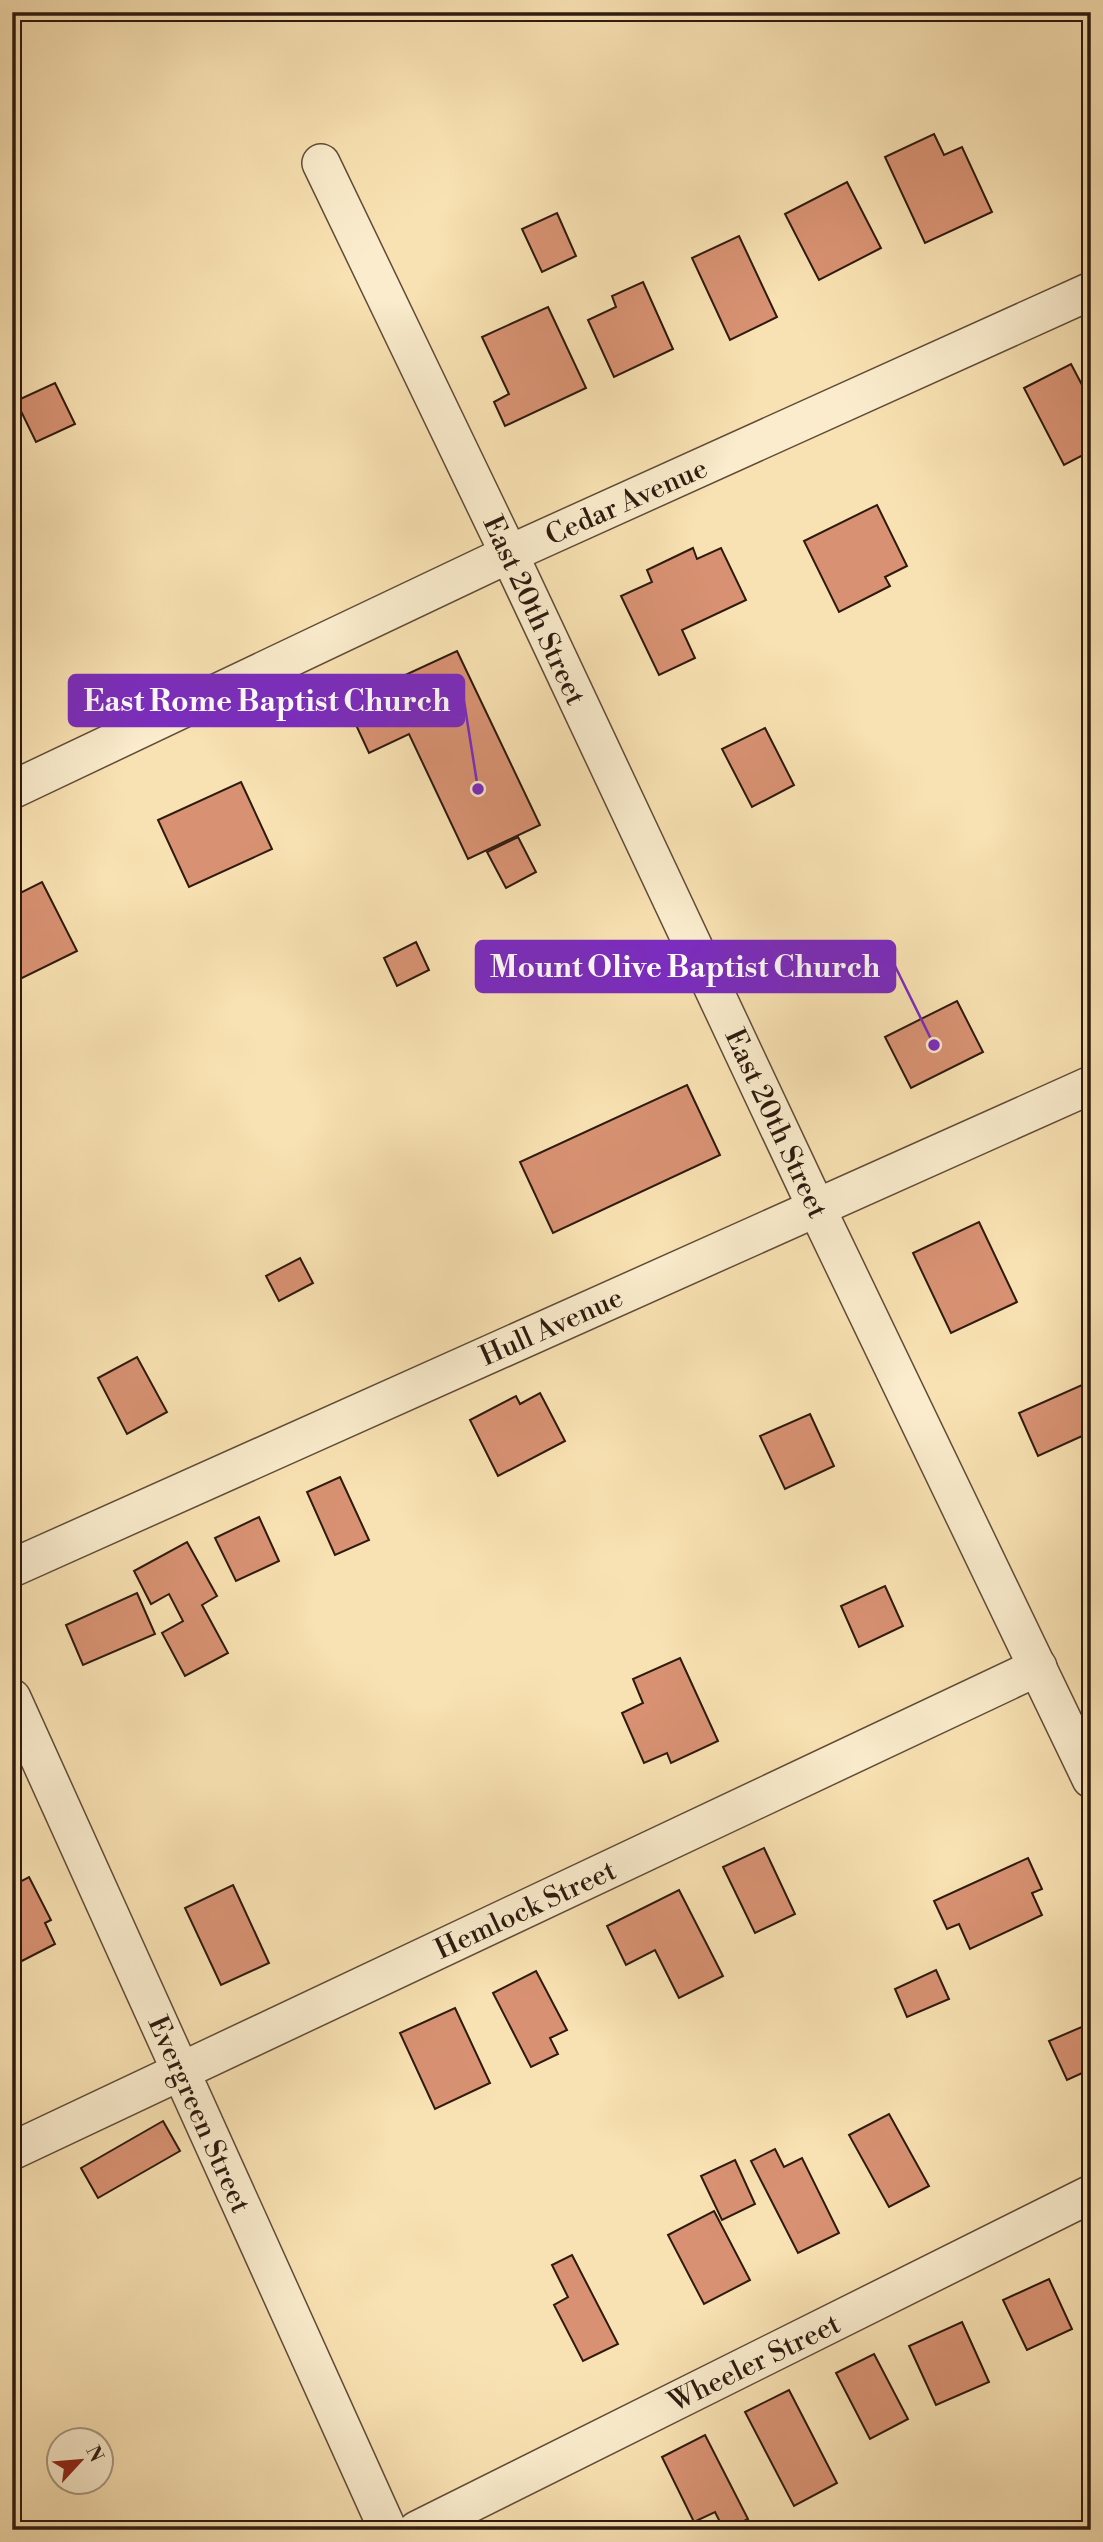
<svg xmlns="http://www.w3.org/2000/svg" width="1103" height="2542" font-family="'Libre Bodoni',serif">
<rect width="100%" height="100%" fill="#f8e1b2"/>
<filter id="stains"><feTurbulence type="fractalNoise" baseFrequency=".00286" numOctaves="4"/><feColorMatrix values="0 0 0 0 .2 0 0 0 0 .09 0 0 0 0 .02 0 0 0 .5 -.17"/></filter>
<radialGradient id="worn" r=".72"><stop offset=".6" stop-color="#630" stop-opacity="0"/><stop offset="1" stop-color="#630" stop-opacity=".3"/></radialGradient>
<g fill="#d89273" stroke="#2e1a0f" stroke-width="2">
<path d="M1078,12H1091V38Z"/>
<path d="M934,134L944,155L962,147L992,212L925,243L885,157Z"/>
<path d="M847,182L881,248L819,280L785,214Z"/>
<path d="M557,213L576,256L542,272L522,229Z"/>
<path d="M739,236L777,317L730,340L692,258Z"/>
<path d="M643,282L673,349L614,377L588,320L616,307L612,296Z"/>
<path d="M548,307L586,388L505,426L494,402L509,394L482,337Z"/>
<path d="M1071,364L1091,402V451L1064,465L1024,388Z"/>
<path d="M55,383L75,424L36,442L16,401Z"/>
<path d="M877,505L907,566L885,577L890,586L839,612L804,541Z"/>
<path d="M693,548L697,559L721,548L746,600L682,630L695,658L659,675L621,596L652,582L647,570Z"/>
<path d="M457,651L540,825L468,859L409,734L369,753L350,712L407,685L403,676Z"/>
<path d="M765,728L794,785L752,807L722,749Z"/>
<path d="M241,782L272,849L189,887L158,820Z"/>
<path d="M518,837L536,872L506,888L487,852Z"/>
<path d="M42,882L77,951L12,983V897Z"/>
<path d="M416,942L429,970L397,986L384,958Z"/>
<path d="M957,1001L983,1052L911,1088L885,1037Z"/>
<path d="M687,1085L720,1155L553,1233L520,1162Z"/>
<path d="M979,1222L1017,1302L951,1333L913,1253Z"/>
<path d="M300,1258L313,1283L279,1301L266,1276Z"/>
<path d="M137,1357L167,1412L127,1434L98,1378Z"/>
<path d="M1091,1381V1432L1038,1456L1019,1413Z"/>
<path d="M540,1393L565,1441L498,1476L470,1420L516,1396L520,1404Z"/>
<path d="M810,1414L834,1466L785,1489L760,1436Z"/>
<path d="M340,1477L369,1540L335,1555L307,1492Z"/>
<path d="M259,1517L279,1561L236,1581L215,1538Z"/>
<path d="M187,1542L217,1596L202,1605L228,1653L185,1676L162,1633L183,1621L169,1594L151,1604L134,1571Z"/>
<path d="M885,1586L903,1626L859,1647L841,1606Z"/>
<path d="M137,1593L155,1634L83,1665L66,1625Z"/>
<path d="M680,1658L718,1741L671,1763L667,1753L644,1763L622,1713L643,1703L633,1679Z"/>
<path d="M764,1848L795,1914L755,1933L723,1867Z"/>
<path d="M1028,1858L1042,1889L1032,1893L1042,1915L970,1949L959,1924L947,1929L934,1901Z"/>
<path d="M29,1877L51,1920L45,1923L55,1944L12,1966V1886Z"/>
<path d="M233,1885L269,1963L221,1985L185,1908Z"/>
<path d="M679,1890L723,1976L679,1998L655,1950L626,1965L607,1926Z"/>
<path d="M936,1970L949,1999L907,2017L895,1989Z"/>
<path d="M536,1971L567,2030L550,2038L558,2054L531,2067L493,1993Z"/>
<path d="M455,2008L490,2083L435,2109L400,2033Z"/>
<path d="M1091,2023V2069L1067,2080L1049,2041Z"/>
<path d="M889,2114L929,2186L889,2207L849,2135Z"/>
<path d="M163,2121L180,2151L98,2198L81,2168Z"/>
<path d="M775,2149L784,2167L802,2158L839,2233L798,2253L751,2161Z"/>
<path d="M735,2160L755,2204L722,2220L701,2176Z"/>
<path d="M714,2211L750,2280L704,2304L668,2235Z"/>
<path d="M572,2255L618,2344L583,2361L554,2305L568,2297L552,2265Z"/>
<path d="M1049,2279L1072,2329L1027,2350L1003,2300Z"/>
<path d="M962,2322L989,2382L936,2405L909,2346Z"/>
<path d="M874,2354L908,2419L870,2439L836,2373Z"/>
<path d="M789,2390L837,2483L794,2506L745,2412Z"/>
<path d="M705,2435L748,2519L727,2530H724L715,2512L694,2522L662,2457Z"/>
</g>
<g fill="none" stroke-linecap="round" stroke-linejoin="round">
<defs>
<g id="minor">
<path d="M321,163L509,554L816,1207L1091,1779"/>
<path d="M12,790L509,554L1091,291"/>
<path d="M12,1568L1091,1085"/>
<path d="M12,1698L388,2530"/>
<path d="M12,2151L1038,1667"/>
<path d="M417,2530L1091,2194"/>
</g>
</defs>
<use href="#minor" stroke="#604c38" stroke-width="40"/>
<use href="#minor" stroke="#faeccd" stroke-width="37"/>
</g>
<g text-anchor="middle" stroke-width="6" stroke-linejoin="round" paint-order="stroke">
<g font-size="28" fill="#2e1a0f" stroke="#faeccd">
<text transform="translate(626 501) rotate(-24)" y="10">Cedar Avenue</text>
<text transform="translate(535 610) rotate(65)" y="10">East 20th Street</text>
<text transform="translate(777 1123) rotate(65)" y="10">East 20th Street</text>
<text transform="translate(551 1326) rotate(-24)" y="10">Hull Avenue</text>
<text transform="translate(525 1909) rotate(-25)" y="10">Hemlock Street</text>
<text transform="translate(200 2114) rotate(66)" y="10">Evergreen Street</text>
<text transform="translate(754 2362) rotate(-26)" y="10">Wheeler Street</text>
</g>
</g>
<path fill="none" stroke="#7b2cbf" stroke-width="2.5" d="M478 789L464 701M934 1045L895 966"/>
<g fill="#7b2cbf" stroke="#faeccd" stroke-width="2.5">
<circle cx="478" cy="789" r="7"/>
<circle cx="934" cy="1045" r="7"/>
</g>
<g fill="#7b2cbf" stroke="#7b2cbf" stroke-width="2.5">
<rect x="69" y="675" width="395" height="51" rx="7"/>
<rect x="476" y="941" width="419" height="51" rx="7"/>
</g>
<g font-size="30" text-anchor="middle" font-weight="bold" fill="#fff">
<text x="267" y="711">East Rome Baptist Church</text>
<text x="685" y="977">Mount Olive Baptist Church</text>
</g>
<rect width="1103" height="2542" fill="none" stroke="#f8e1b2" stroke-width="42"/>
<rect x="14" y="14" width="1075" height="2514" fill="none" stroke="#2e1a0f" stroke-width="3.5"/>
<rect x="21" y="21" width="1061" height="2500" fill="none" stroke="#2e1a0f" stroke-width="2"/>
<g transform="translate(80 2461) rotate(64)"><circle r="33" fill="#faeccd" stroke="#a89881" stroke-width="2"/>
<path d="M0-5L12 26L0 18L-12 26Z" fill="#8f2418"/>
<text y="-10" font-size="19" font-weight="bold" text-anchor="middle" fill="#2e1a0f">N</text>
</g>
<rect width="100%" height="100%" filter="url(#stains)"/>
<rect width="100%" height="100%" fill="url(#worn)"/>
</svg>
